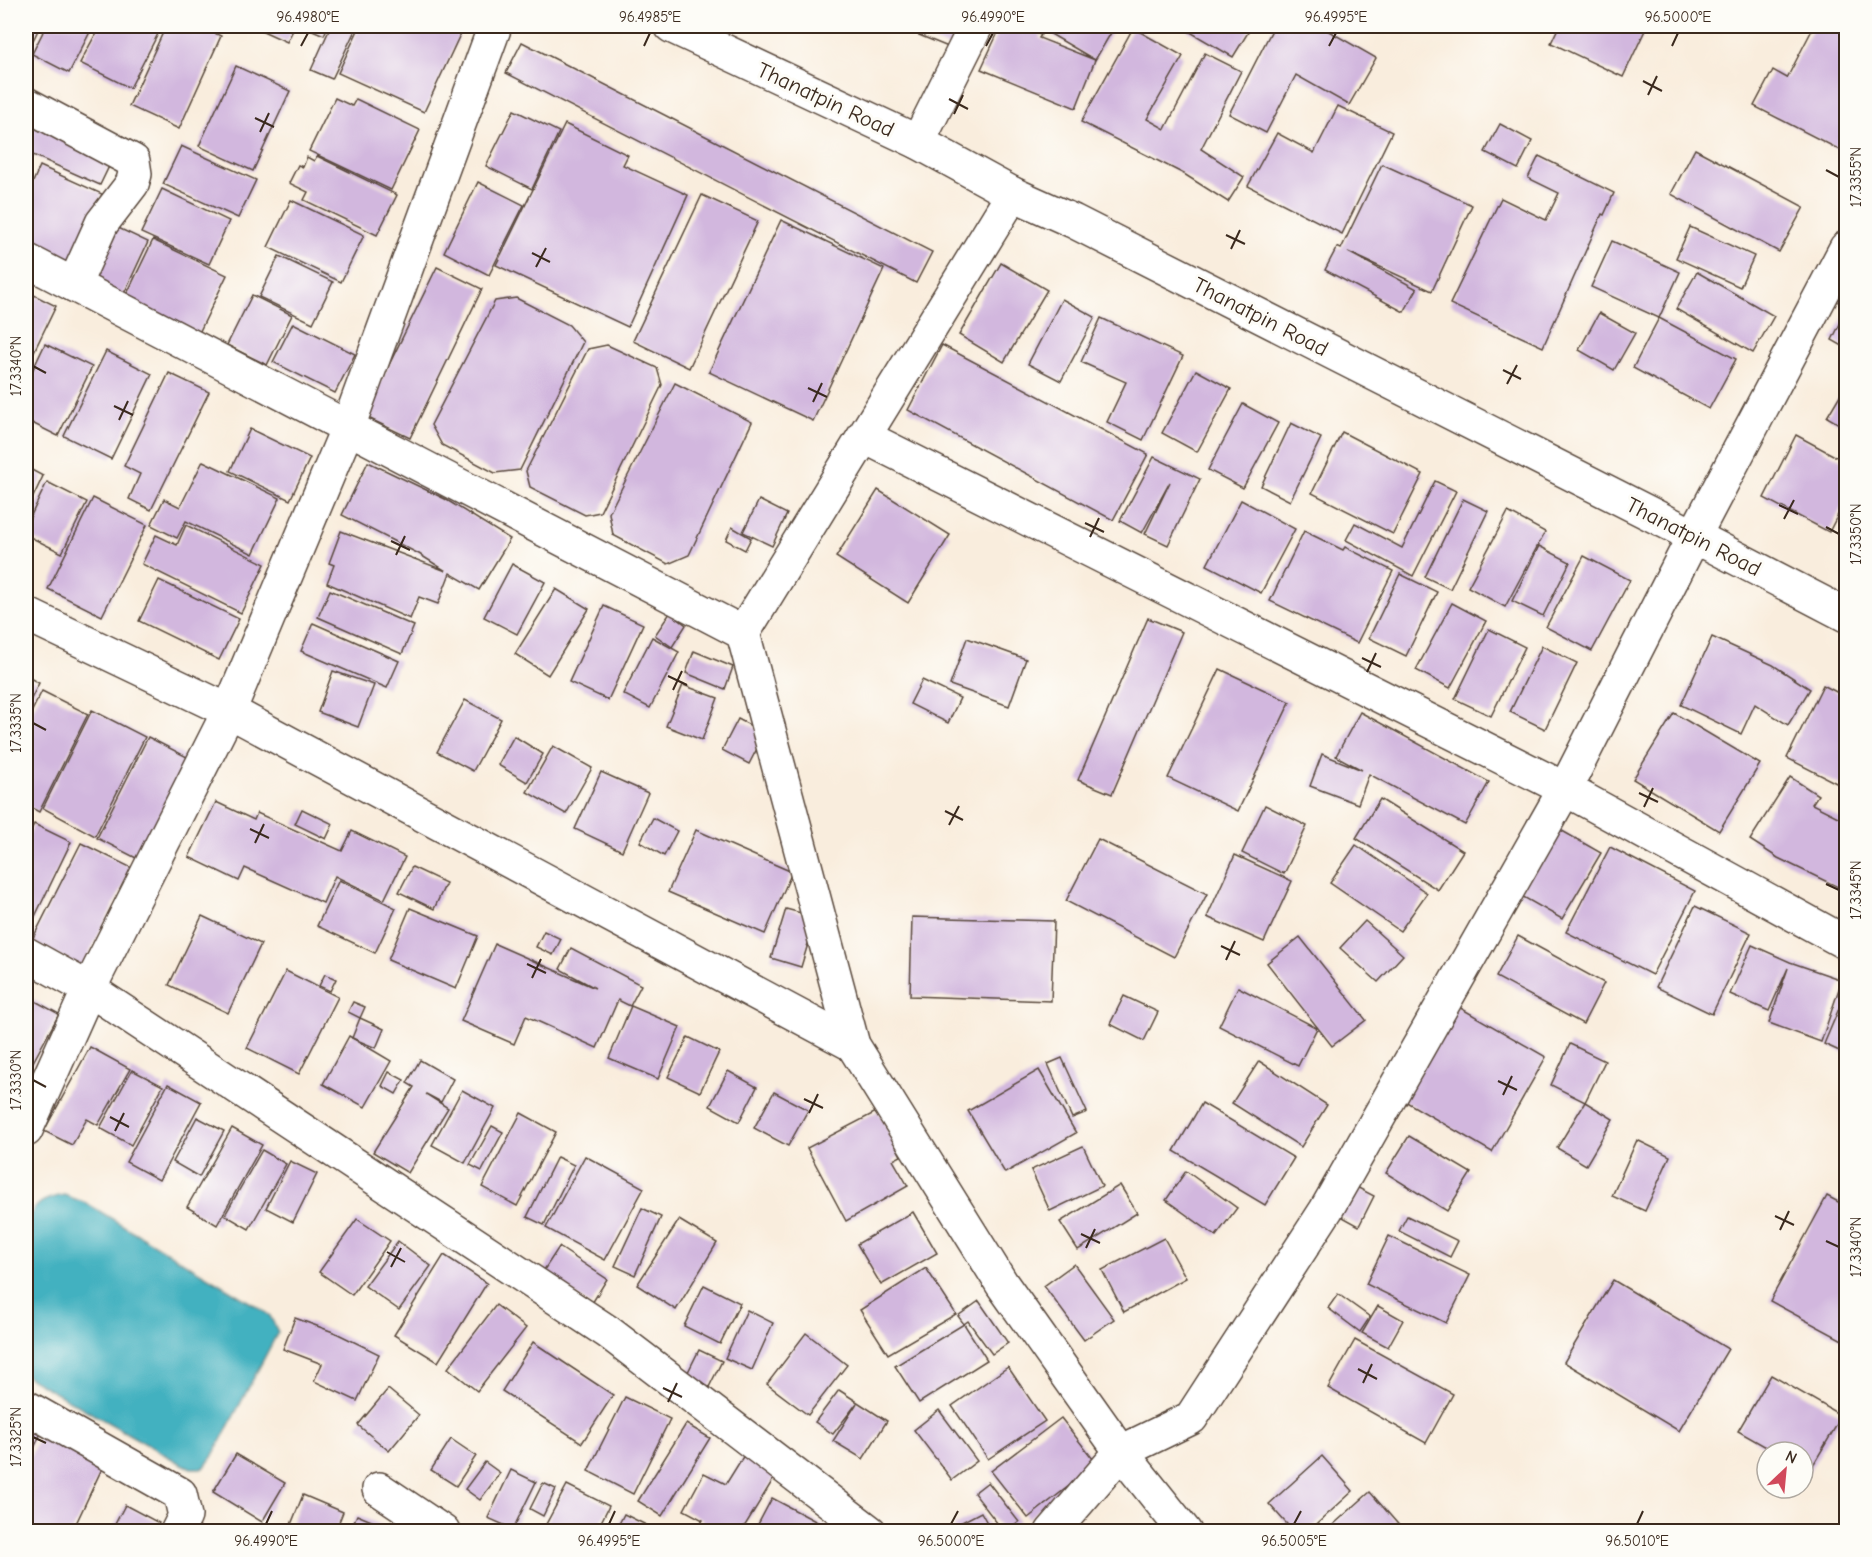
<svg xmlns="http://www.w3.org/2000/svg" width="1872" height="1557" font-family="'Comic Neue',sans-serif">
<rect width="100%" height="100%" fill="#fdfcf7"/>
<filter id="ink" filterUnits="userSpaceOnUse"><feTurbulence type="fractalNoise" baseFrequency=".0167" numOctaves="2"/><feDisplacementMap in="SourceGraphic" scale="12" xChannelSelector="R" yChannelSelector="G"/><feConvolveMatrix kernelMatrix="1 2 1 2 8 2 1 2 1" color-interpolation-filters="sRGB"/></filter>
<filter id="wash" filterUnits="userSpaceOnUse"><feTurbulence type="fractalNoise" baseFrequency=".008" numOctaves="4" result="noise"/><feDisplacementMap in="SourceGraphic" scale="24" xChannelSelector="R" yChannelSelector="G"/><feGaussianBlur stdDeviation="1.35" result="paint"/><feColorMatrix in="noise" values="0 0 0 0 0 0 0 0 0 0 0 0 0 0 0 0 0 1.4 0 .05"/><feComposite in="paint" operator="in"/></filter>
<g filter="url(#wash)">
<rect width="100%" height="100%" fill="#f9eddd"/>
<path fill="#43b1c0" stroke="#3f6e6f" stroke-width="1.5" d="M64,1195L86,1203L256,1306L270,1316L278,1332L212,1457L204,1468H191L176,1461L26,1376V1222C36,1203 42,1199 64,1195Z"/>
<g id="blocks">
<g fill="#d2b7de">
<path d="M26,26H40L26,55Z"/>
<path d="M46,26H93L69,73L32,54Z"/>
<path d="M100,26H162L130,88L80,63Z"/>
<path d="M166,26H200L221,36L179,129L129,106Z"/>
<path d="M252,26H295L287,42Z"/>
<path d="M303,26H328L324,35Z"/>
<path d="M331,26H357L332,79L311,70Z"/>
<path d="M360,26H464L424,112L338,73Z"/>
<path d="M897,26H963L953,49Z"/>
<path d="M1001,26H1020L1041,35L1039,38L1095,60L1037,26H1115L1095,60L1076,108L981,69Z"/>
<path d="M1180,26H1252L1233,57Z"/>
<path d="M1274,26H1320L1376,58L1349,105L1296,75L1266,133L1229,114Z"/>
<path d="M1559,26H1647L1623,77L1551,43Z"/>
<path d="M1808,26H1846V153L1754,106L1773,70L1787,78L1813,28Z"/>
<path d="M1133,28L1183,56L1147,119L1165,129L1205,53L1241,71L1201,149L1244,177L1228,202L1184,174L1081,122Z"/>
<path d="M522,42L932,252L916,283L506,73Z"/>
<path d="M236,66L290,91L253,171L199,146Z"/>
<path d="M335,98L352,106L356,99L420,130L391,190L309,151Z"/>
<path d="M1338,106L1392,132L1342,234L1248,186L1277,133L1314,153Z"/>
<path d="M514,110L559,132L532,189L486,166Z"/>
<path d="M26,120L112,160L100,185L33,155L26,171Z"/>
<path d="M565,124L628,155L623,165L688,195L628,327L496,265Z"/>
<path d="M1500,124L1532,141L1518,169L1485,152Z"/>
<path d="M181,146L256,180L238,218L163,184Z"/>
<path d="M1695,149L1804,207L1779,252L1671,194Z"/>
<path d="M317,156L397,195L377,235L304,200L308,192L289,183L298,165L303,167L307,157L314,161Z"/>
<path d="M1539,156L1614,193L1604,215L1602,214L1543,347L1450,304L1501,198L1546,220L1559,193L1528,178Z"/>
<path d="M1382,164L1472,205L1432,291L1348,252L1417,289L1404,312L1325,270L1337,247L1341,249Z"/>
<path d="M40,166L102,194L69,267L26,247V198Z"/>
<path d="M478,182L524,205L489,275L444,252Z"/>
<path d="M162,189L229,221L209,264L141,233Z"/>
<path d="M702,195L758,221L689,368L633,341Z"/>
<path d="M291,200L364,235L341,282L268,247Z"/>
<path d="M781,220L884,269L813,421L709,372Z"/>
<path d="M110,224L148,242L122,298L83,280Z"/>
<path d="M1690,227L1754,256L1740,287L1676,258Z"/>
<path d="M153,240L227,275L198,335L124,300Z"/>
<path d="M1612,241L1680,272L1659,318L1591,287Z"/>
<path d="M279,256L333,282L313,323L259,297Z"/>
<path d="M1001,263L1047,290L1004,362L959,335Z"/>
<path d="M437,267L482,289L410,438L364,416Z"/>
<path d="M1697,272L1774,316L1753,353L1676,309Z"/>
<path d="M26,291L56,306L26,368Z"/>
<path d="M252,295L292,315L267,365L227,345Z"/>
<path d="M516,298L569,325L583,342L520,470L495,473L442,445L431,425L495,301Z"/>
<path d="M1062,299L1095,317L1061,381L1028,364Z"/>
<path d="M1846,312V348L1832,340Z"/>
<path d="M1599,313L1635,333L1614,370L1579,350Z"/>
<path d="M1101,318L1183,356L1143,440L1107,422L1126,382L1081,362Z"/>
<path d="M1659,318L1736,359L1709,409L1633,368Z"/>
<path d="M293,323L355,354L335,393L273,362Z"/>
<path d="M45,344L92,367L58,436L26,420V384Z"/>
<path d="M607,345L657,368L662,385L600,512L585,515L530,487L526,471L588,349Z"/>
<path d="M942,345L1148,454L1113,520L908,410Z"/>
<path d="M106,351L152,374L111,459L64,436Z"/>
<path d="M1196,370L1231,389L1197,452L1162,433Z"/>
<path d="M169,373L209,392L151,510L129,499L140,474L124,466Z"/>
<path d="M675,383L752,422L689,555L668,564L613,535L609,513Z"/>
<path d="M1846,385V428L1827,417Z"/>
<path d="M1243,404L1278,423L1243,488L1208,470Z"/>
<path d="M1291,423L1321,438L1290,501L1261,486Z"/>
<path d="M250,429L310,458L290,500L230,471Z"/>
<path d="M1342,432L1423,474L1393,534L1312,493Z"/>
<path d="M1796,435L1846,462V499L1829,532L1764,498Z"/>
<path d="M1154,457L1200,479L1168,545L1145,534L1170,482L1142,533L1120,521Z"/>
<path d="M203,461L280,498L253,554L186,521L177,538L151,525L164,499L180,507Z"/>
<path d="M368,462L445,499L510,539L479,590L450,573L438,604L419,597L410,619L327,583L334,565L329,563L341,531L446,571L419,554L342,515Z"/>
<path d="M26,467L43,476L26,512Z"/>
<path d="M1435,481L1456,491L1413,576L1346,540L1355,523L1402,548Z"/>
<path d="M47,482L87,502L62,553L26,535V526Z"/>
<path d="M878,490L950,535L908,603L836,557Z"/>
<path d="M93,498L147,525L102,616L48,589Z"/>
<path d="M1463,499L1488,511L1450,589L1425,577Z"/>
<path d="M759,500L787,514L772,546L743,532Z"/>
<path d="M1241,500L1295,529L1261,593L1207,565Z"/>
<path d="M1508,512L1545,532L1505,607L1468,587Z"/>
<path d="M186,525L265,564L241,613L142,564L156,535L177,545Z"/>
<path d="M732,527L751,538L745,550L726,540Z"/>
<path d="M1304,531L1343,550L1345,547L1393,571L1357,643L1270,601Z"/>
<path d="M1539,546L1570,562L1543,616L1512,601Z"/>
<path d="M1584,556L1630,580L1592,651L1546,627Z"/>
<path d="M512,564L545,582L517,634L484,617Z"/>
<path d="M1400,574L1437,592L1406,656L1369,638Z"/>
<path d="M159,580L239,619L219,660L139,621Z"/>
<path d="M556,589L589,609L548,675L515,654Z"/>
<path d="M330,590L414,626L402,654L318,617Z"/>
<path d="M1452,603L1486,621L1450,688L1416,670Z"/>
<path d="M604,606L643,624L608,700L569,682Z"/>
<path d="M670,613L686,625L672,647L655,635Z"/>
<path d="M1148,618L1182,632L1112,794L1078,780Z"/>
<path d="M313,623L399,661L387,688L301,651Z"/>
<path d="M1489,629L1525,647L1491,716L1455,699Z"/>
<path d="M652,637L679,652L650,708L623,694Z"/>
<path d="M1712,637L1773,665L1810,689L1788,725L1755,704L1741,734L1681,705Z"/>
<path d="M967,638L1026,659L1009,706L950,685Z"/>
<path d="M1542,646L1577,663L1545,729L1510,712Z"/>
<path d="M694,651L733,667L725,689L686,673Z"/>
<path d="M1220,669L1290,702L1238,811L1168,778Z"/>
<path d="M333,671L374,685L358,727L318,712Z"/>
<path d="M26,676L39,683L26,709Z"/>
<path d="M922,680L960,698L948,723L910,704Z"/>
<path d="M683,685L718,698L702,740L666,726Z"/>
<path d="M1823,685L1846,697V788L1787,758Z"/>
<path d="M42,691L88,714L39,812L26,805V723Z"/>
<path d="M465,700L501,719L473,771L437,752Z"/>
<path d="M92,710L145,737L95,836L43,808Z"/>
<path d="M1360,712L1489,782L1465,825L1369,774L1358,804L1310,786L1322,754L1362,770L1336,756Z"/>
<path d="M1674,713L1760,764L1719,831L1633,779Z"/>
<path d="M738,719L765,733L749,764L722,750Z"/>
<path d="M514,736L543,754L527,782L498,765Z"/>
<path d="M148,737L189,758L138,859L97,838Z"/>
<path d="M553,746L592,768L566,814L527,792Z"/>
<path d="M601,772L648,793L622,851L575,829Z"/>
<path d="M1790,777L1818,795L1812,804L1846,821V891L1778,858L1750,840Z"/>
<path d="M1380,799L1463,851L1438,890L1356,838Z"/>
<path d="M216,802L254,820L257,813L342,851L352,831L405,857L384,900L335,876L323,903L245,868L239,881L189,857Z"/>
<path d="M1265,805L1307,826L1284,874L1242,853Z"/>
<path d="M302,809L333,824L326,839L295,824Z"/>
<path d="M653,818L677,831L664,856L640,842Z"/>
<path d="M34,824L71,842L26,935V840Z"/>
<path d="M1557,828L1601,853L1562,919L1518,894Z"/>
<path d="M696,830L792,872L765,934L668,892Z"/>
<path d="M1098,839L1207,894L1174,957L1066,901Z"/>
<path d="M81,843L132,868L82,967L31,942Z"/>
<path d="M1356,845L1427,893L1400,931L1330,883Z"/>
<path d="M1610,847L1695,891L1652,975L1566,932Z"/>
<path d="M1235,855L1292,881L1264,942L1207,917Z"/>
<path d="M412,867L446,883L434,909L399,892Z"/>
<path d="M339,880L396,908L375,953L317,926Z"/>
<path d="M1695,906L1751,933L1712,1014L1656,987Z"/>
<path d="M410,908L478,936L456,989L388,960Z"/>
<path d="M786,909L816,917L801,967L771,958Z"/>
<path d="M202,916L261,944L228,1013L169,985Z"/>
<path d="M912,917L1054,921L1051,1001L910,996Z"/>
<path d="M1365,921L1403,955L1378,982L1340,948Z"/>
<path d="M544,931L561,939L553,955L536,947Z"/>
<path d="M1518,936L1604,983L1583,1024L1496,977Z"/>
<path d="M1300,937L1366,1020L1332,1046L1267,963Z"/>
<path d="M495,944L595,988L560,969L571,948L641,985L630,1006L618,1000L597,1048L526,1016L514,1044L461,1021Z"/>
<path d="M1752,945L1790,962L1842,980L1821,1042L1769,1023L1788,968L1769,1011L1730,994Z"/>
<path d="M286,971L338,997L299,1074L247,1048Z"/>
<path d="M325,974L336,979L330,991L319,986Z"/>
<path d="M1238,987L1317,1028L1298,1066L1219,1026Z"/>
<path d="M1846,992V1054L1824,1044Z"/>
<path d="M26,996L59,1014L26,1075Z"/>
<path d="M1124,996L1158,1012L1144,1041L1110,1024Z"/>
<path d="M353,1002L365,1007L360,1018L348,1012Z"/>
<path d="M631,1006L680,1027L658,1079L609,1058Z"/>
<path d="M1457,1006L1546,1057L1492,1152L1403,1100Z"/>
<path d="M360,1018L384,1029L376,1048L352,1038Z"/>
<path d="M349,1036L391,1061L365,1107L323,1084Z"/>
<path d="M688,1037L719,1052L700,1092L668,1077Z"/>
<path d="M1570,1044L1605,1061L1585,1102L1551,1085Z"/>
<path d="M90,1047L130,1069L98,1125L87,1119L72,1145L44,1131Z"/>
<path d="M1062,1058L1087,1112L1072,1118L1048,1064Z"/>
<path d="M420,1060L453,1079L441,1102L426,1094L448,1108L408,1173L373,1152L414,1087L407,1083Z"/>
<path d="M1259,1061L1327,1105L1301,1147L1232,1103Z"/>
<path d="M132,1070L163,1086L131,1145L100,1128Z"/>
<path d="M1039,1070L1076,1133L1005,1173L968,1111Z"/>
<path d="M728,1071L757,1087L739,1122L710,1106Z"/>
<path d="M389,1072L404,1080L396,1094L382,1086Z"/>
<path d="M168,1084L201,1102L159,1180L126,1162Z"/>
<path d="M462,1090L495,1108L465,1163L432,1145Z"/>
<path d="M774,1092L808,1110L788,1146L754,1128Z"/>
<path d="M1585,1102L1613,1119L1586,1165L1557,1148Z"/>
<path d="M1202,1103L1294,1158L1265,1205L1174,1151Z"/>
<path d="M878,1111L901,1156L893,1160L908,1186L846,1221L807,1148Z"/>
<path d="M521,1113L556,1132L517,1206L482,1187Z"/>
<path d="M197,1117L224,1131L199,1177L173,1162Z"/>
<path d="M492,1126L503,1132L482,1171L470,1165Z"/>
<path d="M232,1128L262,1145L217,1225L187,1207Z"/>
<path d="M1409,1136L1471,1173L1447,1211L1386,1173Z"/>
<path d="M1637,1140L1670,1156L1645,1211L1612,1196Z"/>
<path d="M1083,1146L1102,1186L1050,1211L1031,1170Z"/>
<path d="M262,1150L286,1164L249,1229L225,1215Z"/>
<path d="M585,1156L644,1188L605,1260L546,1228Z"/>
<path d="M557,1157L574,1165L544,1225L527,1217Z"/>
<path d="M290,1161L317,1174L293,1222L266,1208Z"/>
<path d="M1186,1171L1237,1208L1216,1236L1166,1200Z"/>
<path d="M1345,1181L1374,1196L1359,1226L1330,1210Z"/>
<path d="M1120,1185L1137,1213L1078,1250L1060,1222Z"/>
<path d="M1827,1196L1846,1206V1342L1770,1301Z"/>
<path d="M642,1208L661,1217L635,1275L615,1266Z"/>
<path d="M913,1212L937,1253L881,1285L857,1244Z"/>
<path d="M1407,1216L1458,1241L1450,1257L1399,1231Z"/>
<path d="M357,1219L390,1241L352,1295L319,1272Z"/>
<path d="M679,1220L717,1243L676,1310L637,1285Z"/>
<path d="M1389,1236L1470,1275L1446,1323L1366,1284Z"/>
<path d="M1164,1238L1186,1278L1124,1312L1102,1270Z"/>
<path d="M398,1241L431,1266L399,1310L365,1286Z"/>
<path d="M559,1247L607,1279L591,1305L542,1273Z"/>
<path d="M444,1255L487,1283L438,1362L394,1335Z"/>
<path d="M1074,1264L1114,1319L1084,1340L1044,1286Z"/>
<path d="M926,1268L956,1314L888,1354L860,1310Z"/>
<path d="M1613,1280L1728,1349L1679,1431L1564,1362Z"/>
<path d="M704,1285L740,1303L720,1344L684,1326Z"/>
<path d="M1338,1294L1370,1317L1360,1332L1328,1308Z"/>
<path d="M979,1301L1008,1343L992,1354L968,1321L964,1324L987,1360L919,1403L895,1366L964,1324L958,1316Z"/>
<path d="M496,1305L526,1328L477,1391L448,1368Z"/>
<path d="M1378,1306L1403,1320L1388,1347L1362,1333Z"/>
<path d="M747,1310L773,1323L752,1370L725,1358Z"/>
<path d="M295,1318L336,1333L379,1354L357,1401L314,1381L322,1364L283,1349Z"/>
<path d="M806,1333L847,1365L808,1415L767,1384Z"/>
<path d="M1355,1340L1453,1394L1426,1443L1328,1388Z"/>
<path d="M533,1342L613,1395L582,1443L502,1391Z"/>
<path d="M699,1350L722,1361L708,1389L685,1378Z"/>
<path d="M1008,1367L1045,1421L988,1459L952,1406Z"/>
<path d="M1771,1375L1842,1416L1809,1472L1803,1468V1452H1775L1738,1431Z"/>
<path d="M388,1389L419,1415L389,1451L358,1425Z"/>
<path d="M839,1390L887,1421L863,1459L833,1441L857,1403L833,1434L815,1422Z"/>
<path d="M625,1397L670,1419L633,1494L588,1471Z"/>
<path d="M939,1410L977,1461L952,1480L914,1430Z"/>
<path d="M1061,1418L1097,1464L1028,1518L991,1471Z"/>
<path d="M26,1420L39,1426L26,1453Z"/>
<path d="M686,1424L710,1438L662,1516L638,1501Z"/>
<path d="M42,1431L105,1462L72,1532H26V1465Z"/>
<path d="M451,1439L476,1456L456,1486L431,1470Z"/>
<path d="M236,1454L285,1483L262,1522L213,1492Z"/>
<path d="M744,1455L776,1475L741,1532H696L703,1520L684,1510L704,1473L726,1484Z"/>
<path d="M1322,1456L1353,1491L1308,1532H1294L1269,1504Z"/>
<path d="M485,1462L500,1473L480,1500L465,1489Z"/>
<path d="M511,1470L536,1482L513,1529L488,1518Z"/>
<path d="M988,1482L1019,1522L1006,1532H1004L974,1493Z"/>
<path d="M543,1483L556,1489L543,1516L530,1509Z"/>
<path d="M567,1485L609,1506L596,1532H551L544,1528Z"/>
<path d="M1370,1492L1403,1530L1401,1532H1325Z"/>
<path d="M303,1495L343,1512L335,1532H288Z"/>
<path d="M772,1498L836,1532H754Z"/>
<path d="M125,1505L159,1523L154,1532H111Z"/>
<path d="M981,1512L992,1532H957L954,1526Z"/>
<path d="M624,1514L660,1532H615Z"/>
<path d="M357,1515L388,1528L393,1532H349Z"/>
</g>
</g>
</g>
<g filter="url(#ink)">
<use href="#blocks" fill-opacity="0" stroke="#58473b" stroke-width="1.5"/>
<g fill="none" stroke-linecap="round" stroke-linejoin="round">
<defs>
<g id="street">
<path d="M26,104L133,161L135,174L132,184L102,223L74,285"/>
<path d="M918,142L976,26"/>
<path d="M26,260L743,633L853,1045L1002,1284L1121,1452L1185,1532"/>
<path d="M865,437L1565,789L1846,943"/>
<path d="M26,614L229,711L853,1045"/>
<path d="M743,633L1013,194"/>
<path d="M26,954L89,989L608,1332L870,1532"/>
<path d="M26,1130L89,989L229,711L348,427L495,26"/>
<path d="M26,1407L180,1494L185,1516L177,1532"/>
<path d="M379,1489L443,1532"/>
<path d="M1052,1532L1121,1452L1191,1418L1326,1210L1565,789L1694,536L1846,248"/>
</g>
<path id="secondary" d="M671,26L918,142L1013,194L1073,221L1694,536L1846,615"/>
</defs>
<use href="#street" stroke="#58473b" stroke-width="36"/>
<use href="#secondary" stroke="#58473b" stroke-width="36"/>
<use href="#street" stroke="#fff" stroke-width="33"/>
<use href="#secondary" stroke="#fff" stroke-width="33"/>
</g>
</g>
<path fill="none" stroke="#3b2a1e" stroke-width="2" d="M301,46L308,33M644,46L650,33M986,46L993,33M1329,46L1336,33M1672,46L1678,33M1643,81L1662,91M1648,95L1657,76M949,99L968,109M954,114L963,95M255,118L274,127M260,132L269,113M1826,170L1839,177M1226,235L1245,244M1231,249L1240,230M532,253L550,262M536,267L546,248M33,366L46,373M1503,370L1521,379M1507,384L1517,365M808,388L827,397M813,402L822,383M114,406L133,415M119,420L128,401M1779,505L1798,514M1784,519L1794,500M1085,523L1104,532M1826,527L1839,534M1090,537L1099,518M391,541L410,550M396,555L405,536M1362,658L1381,667M1367,672L1376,653M668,676L687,685M673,690L682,671M33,723L46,730M1639,793L1658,802M1644,807L1653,788M945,811L963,820M949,825L959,806M250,829L269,838M255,843L264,824M1826,884L1839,890M1221,946L1240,955M1226,960L1235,941M527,964L546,973M532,978L541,959M33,1080L46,1087M1498,1081L1517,1090M1503,1095L1512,1076M804,1099L823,1108M809,1113L818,1094M110,1117L129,1127M115,1131L124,1113M1775,1216L1794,1225M1780,1230L1789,1211M1081,1234L1100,1243M1826,1241L1839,1247M1086,1248L1095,1229M387,1252L405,1262M391,1267L401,1248M1358,1369L1377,1379M1363,1383L1372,1364M663,1388L682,1397M668,1402L677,1383M33,1437L46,1443M266,1524L272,1511M609,1524L615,1511M951,1524L958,1511M1294,1524L1301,1511M1637,1524L1643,1511"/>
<g text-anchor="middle" stroke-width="6" stroke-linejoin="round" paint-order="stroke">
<g font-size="22" fill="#3b2a1e" stroke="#fdfcf7">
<text transform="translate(826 99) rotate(25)" y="8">Thanatpin Road</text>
<text transform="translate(1261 316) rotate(27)" y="8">Thanatpin Road</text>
<text transform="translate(1694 536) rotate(27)" y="8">Thanatpin Road</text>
</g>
</g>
<rect width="1872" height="1557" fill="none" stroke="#fdfcf7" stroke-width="66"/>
<g transform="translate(1785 1470) rotate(26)"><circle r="28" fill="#fdfcf7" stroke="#afa8a0" stroke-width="1.5"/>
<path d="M0-4.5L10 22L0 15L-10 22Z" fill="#d1495b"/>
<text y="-9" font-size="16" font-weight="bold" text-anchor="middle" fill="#3b2a1e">N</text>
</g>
<rect x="33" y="33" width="1806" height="1491" fill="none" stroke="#3b2a1e" stroke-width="2"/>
<g font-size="15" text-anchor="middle" fill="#3b2a1e">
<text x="308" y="22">96.4980°E</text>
<text x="650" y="22">96.4985°E</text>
<text x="993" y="22">96.4990°E</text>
<text x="1336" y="22">96.4995°E</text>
<text x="1678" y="22">96.5000°E</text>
<text transform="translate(1856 177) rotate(-90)" y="5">17.3355°N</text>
<text transform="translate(16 366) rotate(-90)" y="5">17.3340°N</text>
<text transform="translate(1856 534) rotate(-90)" y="5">17.3350°N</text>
<text transform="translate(16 723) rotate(-90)" y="5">17.3335°N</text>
<text transform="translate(1856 890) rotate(-90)" y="5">17.3345°N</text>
<text transform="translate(16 1080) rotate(-90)" y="5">17.3330°N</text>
<text transform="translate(1856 1247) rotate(-90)" y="5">17.3340°N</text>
<text transform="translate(16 1437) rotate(-90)" y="5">17.3325°N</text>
<text x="266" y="1546">96.4990°E</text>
<text x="609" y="1546">96.4995°E</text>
<text x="951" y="1546">96.5000°E</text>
<text x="1294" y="1546">96.5005°E</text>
<text x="1637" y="1546">96.5010°E</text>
</g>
</svg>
